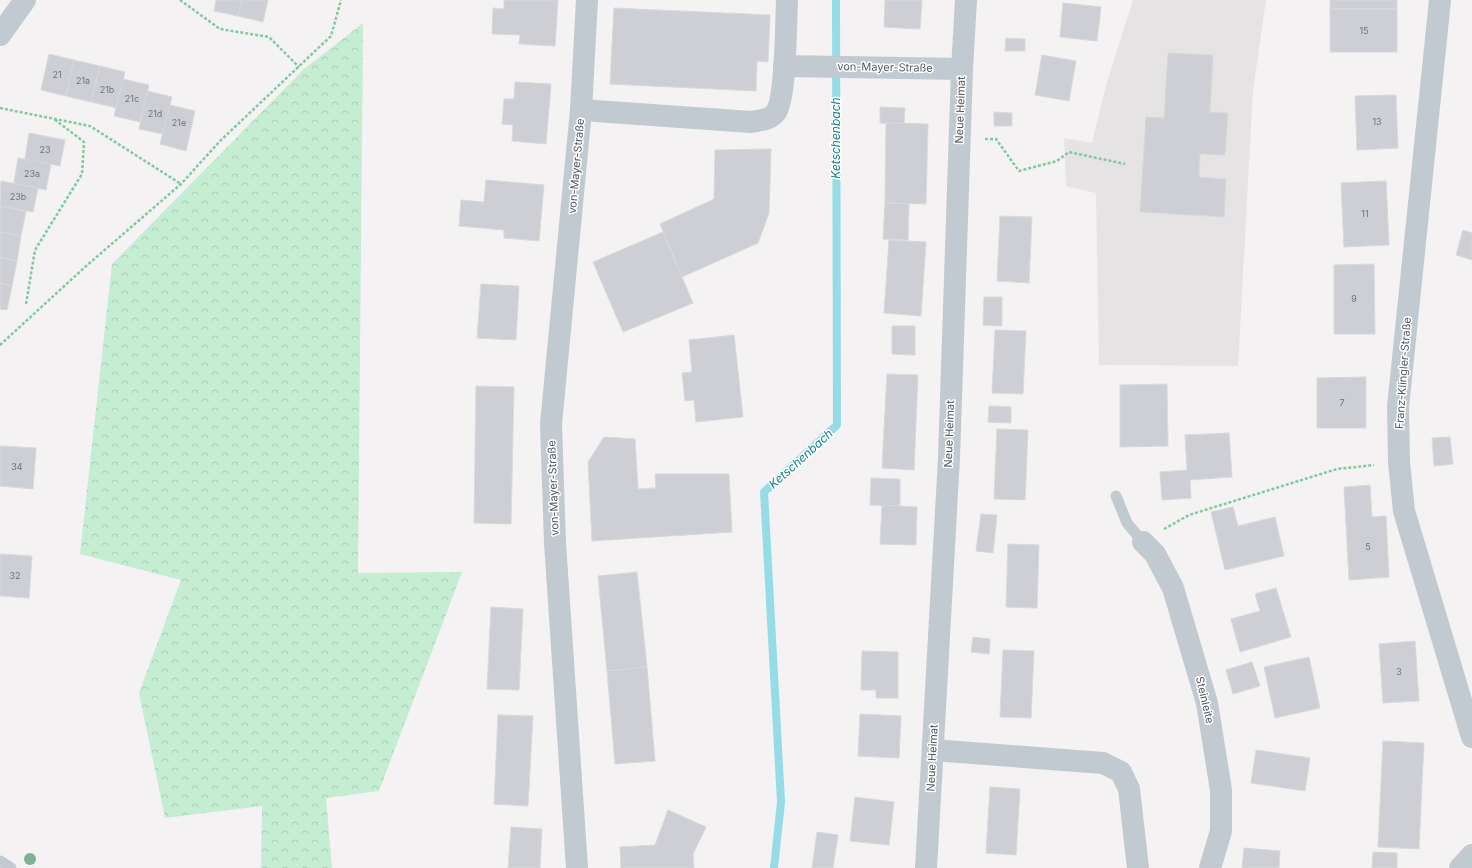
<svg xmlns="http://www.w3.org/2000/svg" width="1472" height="868" font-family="Inter,sans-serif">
<defs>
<pattern id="forest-crowns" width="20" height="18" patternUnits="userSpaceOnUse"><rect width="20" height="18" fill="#c5edd2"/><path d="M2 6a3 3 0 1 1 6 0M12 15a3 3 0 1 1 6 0" fill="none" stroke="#abcdb7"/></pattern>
</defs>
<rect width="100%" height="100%" fill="#f4f2f2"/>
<path fill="#e5e3e4" d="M1133,0H1266L1253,91L1238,366L1099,365L1096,193L1066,186L1064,138L1092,143L1107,82Z"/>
<path fill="url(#forest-crowns)" d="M363,23L358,573L462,572L379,791L326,798L332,868H261L262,806L165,818L139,693L181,580L80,554L112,264L304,69Z"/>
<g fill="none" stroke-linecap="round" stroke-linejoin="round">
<path stroke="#95dce7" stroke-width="8" d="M774,868L781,802L764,492L837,425L836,0"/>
</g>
<g fill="#cdcfd4" stroke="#d7d9dd">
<path d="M216,0H242L238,16L214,11Z"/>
<path d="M242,0H268L263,22L238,16Z"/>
<path d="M504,0H558L555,46L519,44L520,35L492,34L493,8L504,9Z"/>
<path d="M885,0H922L920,29L884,27Z"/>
<rect x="1330" y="0" width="67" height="9"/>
<path d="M1063,3L1101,7L1097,41L1060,37Z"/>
<path d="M614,8L770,15L768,62L757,61L756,91L610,84Z"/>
<rect x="1330" y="9" width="67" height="43"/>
<path d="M1006,38L1025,39V51H1005Z"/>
<path d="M1168,53L1213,55L1210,112L1228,113L1225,155L1200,154L1199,177L1226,179L1224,217L1140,212L1146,117L1164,118Z"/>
<path d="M49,54L74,60L66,96L41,90Z"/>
<path d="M1042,55L1076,61L1069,101L1035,95Z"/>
<path d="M74,60L100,66L91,102L66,96Z"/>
<path d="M100,66L125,72L117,108L91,102Z"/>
<path d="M123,79L149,85L140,122L114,116Z"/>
<path d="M515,82L551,84L546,144L512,141L513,125L502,124L504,99H514Z"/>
<path d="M147,91L172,97L163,134L139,129Z"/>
<path d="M1396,95L1398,148L1357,150L1355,96Z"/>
<path d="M170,105L195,111L186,151L160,144Z"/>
<path d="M880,107L905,108L904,124L880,123Z"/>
<path d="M994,112L1012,113V126H994Z"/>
<path d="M886,123L928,124L926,204L885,203Z"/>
<path d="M29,133L65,140L60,166L25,159Z"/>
<path d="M771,149L769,213L758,243L682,277L660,224L714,199L715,150Z"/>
<path d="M18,158L51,164L46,190L14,183Z"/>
<path d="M486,180L544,185L539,241L504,238V230L459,226L461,200L484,202Z"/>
<path d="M1,181L38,188L33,212L0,206Z"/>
<path d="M1386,181L1389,245L1344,247L1341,183Z"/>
<path d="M885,203L909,204L908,240L883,239Z"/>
<path d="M0,206L26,211L21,236L0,232Z"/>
<path d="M1000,216L1032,217L1029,283L997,281Z"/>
<path d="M1463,230L1472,233V260L1456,255Z"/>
<path d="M0,232L21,236L17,261L0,257Z"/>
<path d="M663,232L693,303L623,332L593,262Z"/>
<path d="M889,240L926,242L921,316L884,313Z"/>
<path d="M0,257L17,261L12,286L0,283Z"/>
<path d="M1374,264L1375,334H1334V265Z"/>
<path d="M0,283L12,286L7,310L0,309Z"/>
<path d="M481,284L519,286L516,340L477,338Z"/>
<path d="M984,297H1002V326L983,325Z"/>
<path d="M892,326H915V355L892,354Z"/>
<path d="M995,330L1026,331L1023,394L992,393Z"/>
<path d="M734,335L743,417L696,422L694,400L685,401L682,373L692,372L689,340Z"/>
<path d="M887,374L918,375L914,470L882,468Z"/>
<path d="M1366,377V428H1317V378Z"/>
<path d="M1167,384L1168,446L1120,447V385Z"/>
<path d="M476,386L514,387L511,524L474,523Z"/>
<path d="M989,406L1011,407V423L988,422Z"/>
<path d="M997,429L1028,430L1025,500L994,499Z"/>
<path d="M1229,433L1232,477L1190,480L1191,498L1162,500L1160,472L1187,470L1185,435Z"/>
<path d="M604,437L635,439L638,489L656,488L655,474H729L732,532L592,541L588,462Z"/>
<path d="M1450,437L1453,464L1434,466L1432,438Z"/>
<path d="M0,446L36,448L33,489L0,486Z"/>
<path d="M871,478L900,479V506L870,505Z"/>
<path d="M1370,485L1372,517L1386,516L1389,577L1349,580L1344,487Z"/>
<path d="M882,505L917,507L916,545L880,544Z"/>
<path d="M1233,507L1238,526L1275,517L1284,556L1225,570L1211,512Z"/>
<path d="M981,514L997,515L993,553L976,551Z"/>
<path d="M1008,544L1039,545L1037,608L1006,607Z"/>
<path d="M0,554L32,556L29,598L0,596Z"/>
<path d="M637,572L647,667L607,671L598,576Z"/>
<path d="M1276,588L1291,637L1240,652L1231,619L1260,611L1255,594Z"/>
<path d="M491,607L523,609L519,690L487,689Z"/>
<path d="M973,637L990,639L989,654L971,652Z"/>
<path d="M1415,641L1419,701L1383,703L1379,644Z"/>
<path d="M1003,650L1034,651L1031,718L1000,717Z"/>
<path d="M862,651L898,652V698H876V690H861Z"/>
<path d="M1309,657L1320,708L1275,718L1264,667Z"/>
<path d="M1252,662L1260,686L1233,694L1226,670Z"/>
<path d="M647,667L655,761L615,764L607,671Z"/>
<path d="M860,714L901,716L899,758L858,756Z"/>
<path d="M498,715L533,716L528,806L494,804Z"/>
<path d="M1383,741L1424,743L1419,849L1378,847Z"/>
<path d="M1256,750L1310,758L1305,791L1251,783Z"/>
<path d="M990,787L1020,789L1016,855L986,853Z"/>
<path d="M855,797L894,802L889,845L850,841Z"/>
<path d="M668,810L706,827L693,854L694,868H621L620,847L655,845Z"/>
<path d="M511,827L542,829L540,868H508Z"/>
<path d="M817,832L838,835L833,868H812Z"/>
<path d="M1244,848L1280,851L1279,868H1242Z"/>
<path d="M1373,852L1397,853V868H1372Z"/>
</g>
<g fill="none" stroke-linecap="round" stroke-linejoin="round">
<g stroke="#7fca9f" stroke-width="2.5" stroke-dasharray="3 2" stroke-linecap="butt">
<path d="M180,0L220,29L269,37L299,67"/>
<path d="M0,108L90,126L181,184"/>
<path d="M985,139H996L1019,171L1057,161L1069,152L1125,164"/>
<path d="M26,304L35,250L82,174L84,142L54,119"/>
<path d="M0,345L85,267L181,184L220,141L331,36L341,0"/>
<path d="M1164,529L1189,515L1337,469L1374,465"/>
</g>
<g stroke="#c1cad0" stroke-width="11">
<path d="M1116,496L1127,523L1143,542"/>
<path d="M0,861L11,868"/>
</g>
<g stroke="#c1cad0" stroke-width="22">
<path d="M1440,0L1398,407L1399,462L1404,511L1472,737"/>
<path d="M0,35L25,0"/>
<path d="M784,66L962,69"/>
<path d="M581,110L751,122C761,120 770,120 776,112C786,98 786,21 787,0"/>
<path d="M1143,542L1155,554L1173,588L1207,703L1221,790V831L1210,868"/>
<path d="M933,750L1103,763L1121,772L1129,789L1138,868"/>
<path d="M577,868L555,543L551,424L581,110L587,0"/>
<path d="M1460,868L1472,855"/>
</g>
<path stroke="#c1cad0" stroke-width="22" d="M926,868L949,458L962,69L966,0"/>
</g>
<circle fill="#7eb294" cx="30" cy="859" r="6"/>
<g text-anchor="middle" stroke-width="3" stroke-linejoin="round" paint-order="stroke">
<g font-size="9" fill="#6c757c">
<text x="1364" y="34">15</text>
<text x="57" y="78">21</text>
<text x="83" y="84">21a</text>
<text x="107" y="93">21b</text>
<text x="132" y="102">21c</text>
<text x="155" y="117">21d</text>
<text x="1377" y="125">13</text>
<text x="179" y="126">21e</text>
<text x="45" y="153">23</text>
<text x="32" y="177">23a</text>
<text x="18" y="200">23b</text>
<text x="1365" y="217">11</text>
<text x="1354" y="302">9</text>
<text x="1342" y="406">7</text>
<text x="17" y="470">34</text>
<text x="1368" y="550">5</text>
<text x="15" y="579">32</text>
<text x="1399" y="675">3</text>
</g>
<g font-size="11" fill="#4b575f" stroke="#fff">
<text transform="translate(885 67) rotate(1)" y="4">von-Mayer-Straße</text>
<text transform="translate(960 110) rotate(-88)" y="4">Neue Heimat</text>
<text transform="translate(576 166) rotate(-85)" y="4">von-Mayer-Straße</text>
<text transform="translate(1403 373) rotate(-86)" y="4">Franz-Klingler-Straße</text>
<text transform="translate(949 434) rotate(-88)" y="4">Neue Heimat</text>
<text transform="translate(553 488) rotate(-92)" y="4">von-Mayer-Straße</text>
<text transform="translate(1205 700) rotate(77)" y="4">Steinleite</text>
<text transform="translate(932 758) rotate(-87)" y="4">Neue Heimat</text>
</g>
<g font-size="12" font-style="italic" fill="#158090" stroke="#fff">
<text transform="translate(836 138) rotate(-90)" y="4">Ketschenbach</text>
<text transform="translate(801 459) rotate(-42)" y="4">Ketschenbach</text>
</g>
</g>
</svg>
